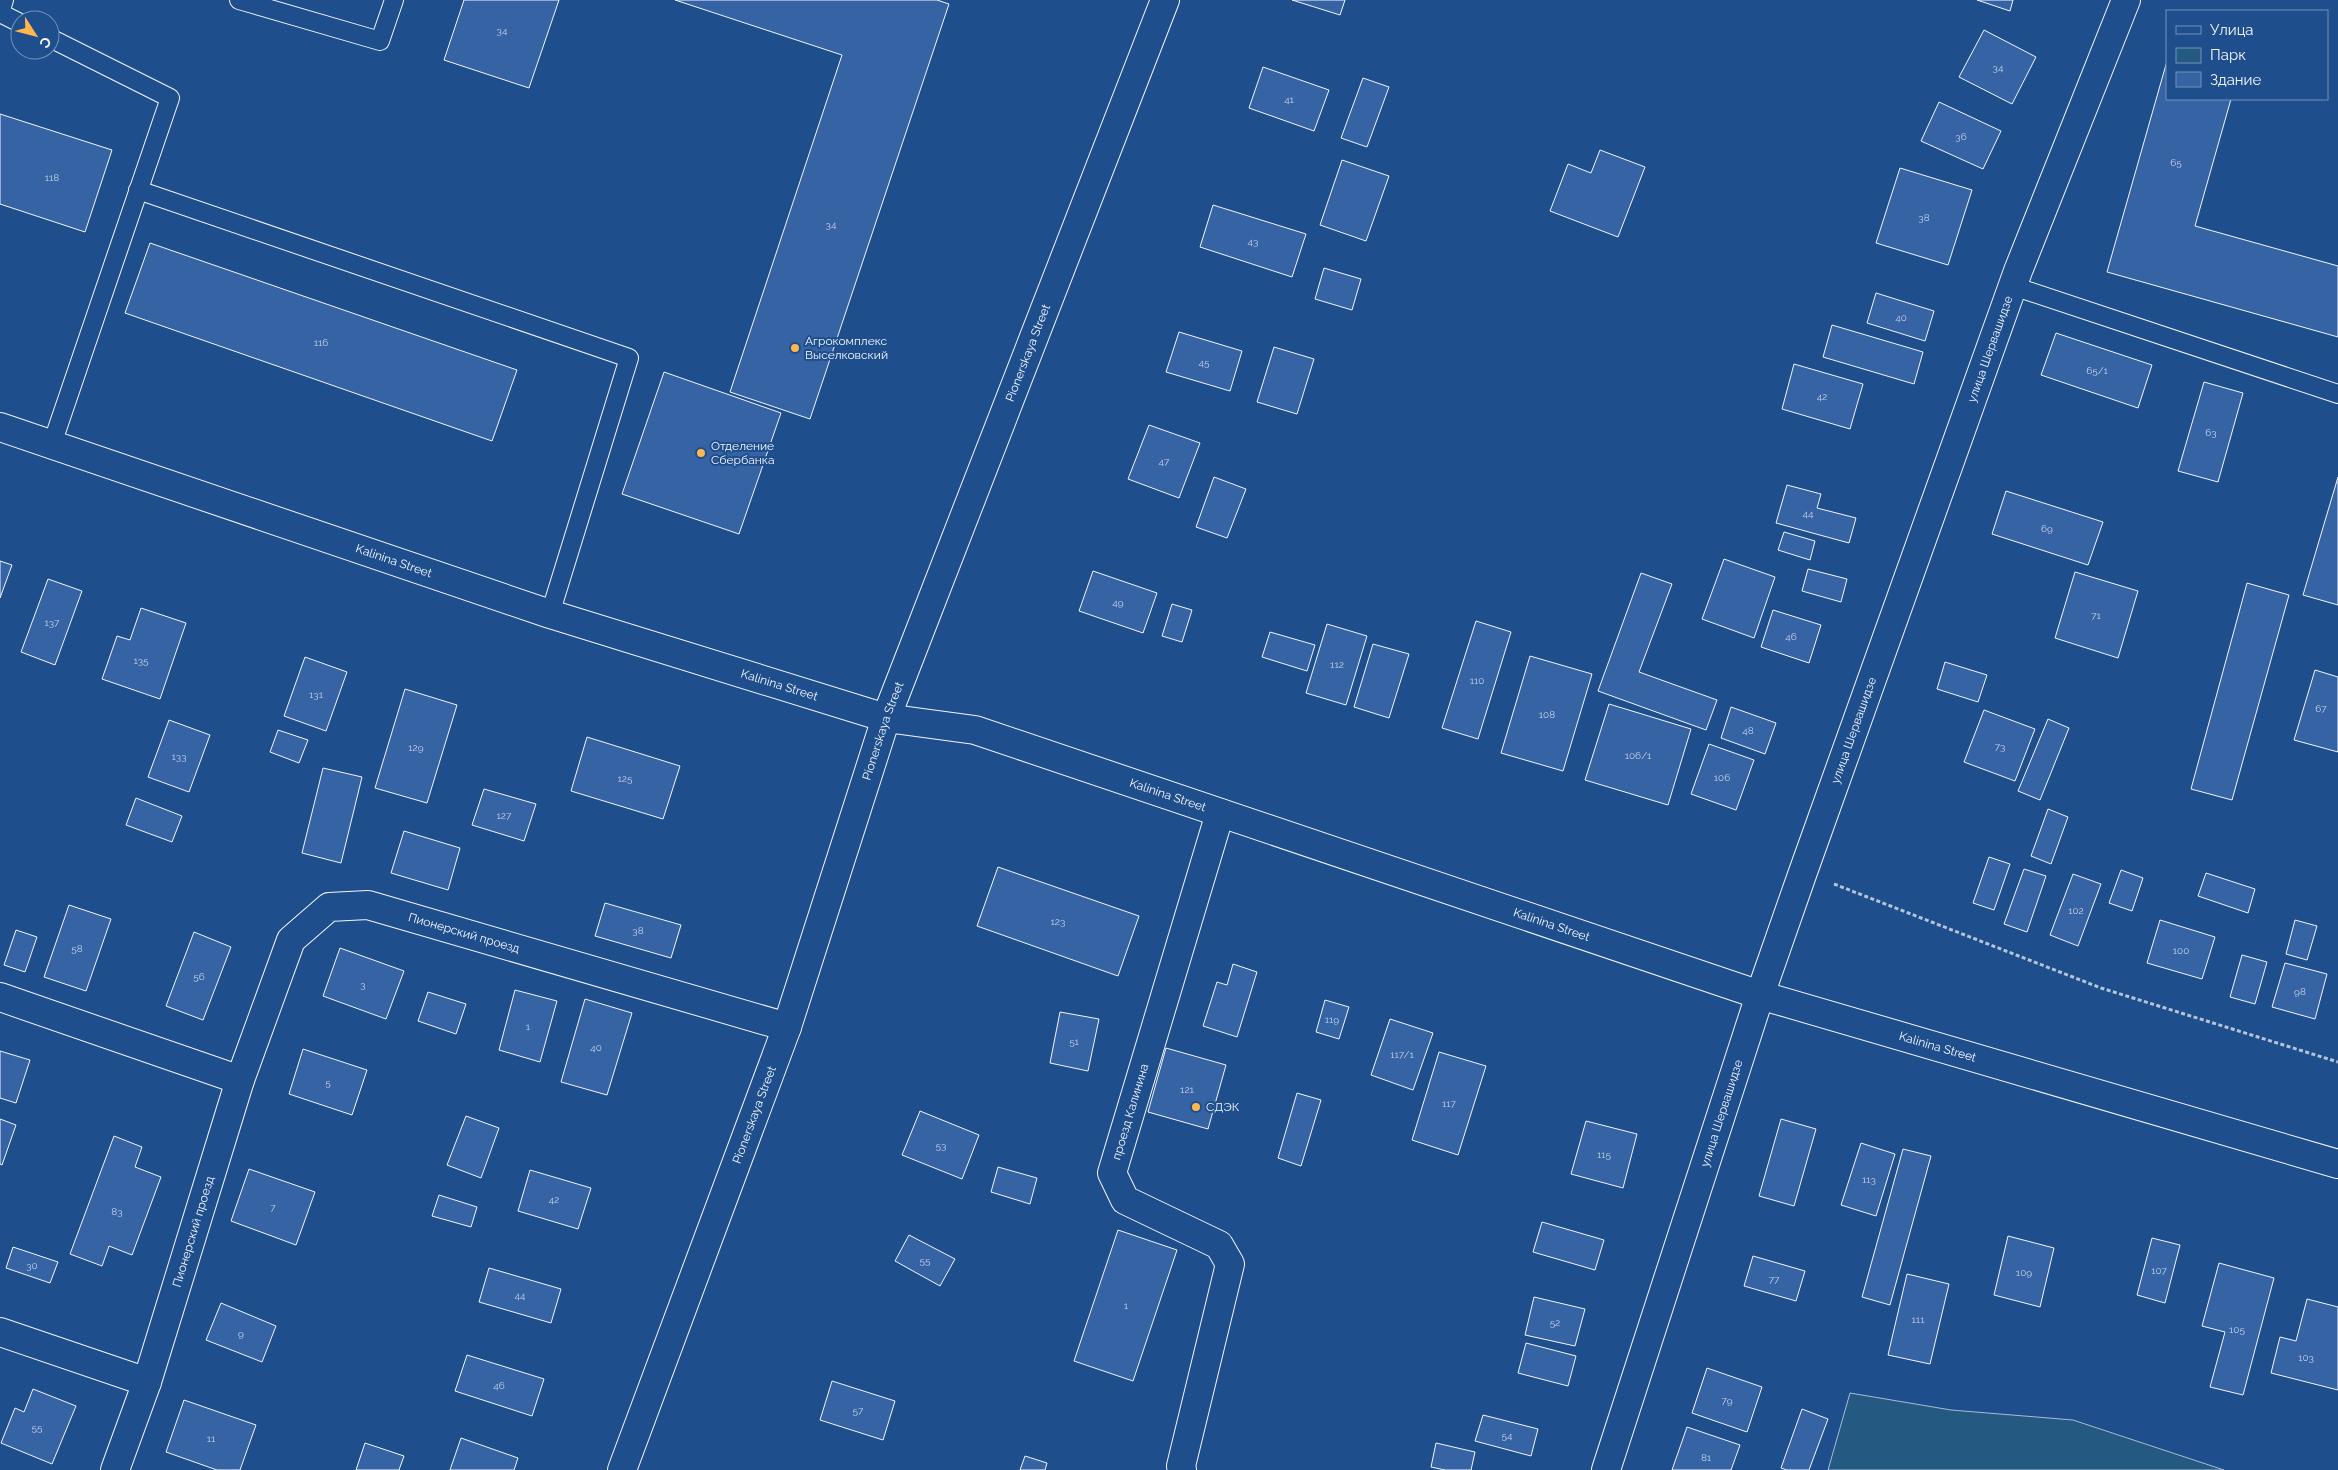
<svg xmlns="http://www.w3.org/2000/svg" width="2338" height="1470" font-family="Raleway,sans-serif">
<rect width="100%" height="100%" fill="#1f4e8c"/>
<path fill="#245a82" stroke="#a8bbd7" d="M1850,1393L1951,1410L2073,1420L2224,1470H1828Z"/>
<g fill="#3563a3" stroke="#f2f6ff">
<path d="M464,0H559L529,88L444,60Z"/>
<path d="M675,0H937L949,4L810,419L730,392L842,55Z"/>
<path d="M1292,0H1345L1340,15Z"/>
<path d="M1977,0H2013L2010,11Z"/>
<path d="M1984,30L2036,57L2012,104L1959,77Z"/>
<path d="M2167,61V99H2231L2195,226L2338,266V337L2107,272Z"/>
<path d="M1263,67L1329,90L1314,131L1249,108Z"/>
<path d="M1363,78L1389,87L1367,147L1341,138Z"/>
<path d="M1939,102L2001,131L1983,169L1921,141Z"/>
<path d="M0,114L112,150L85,232L0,204Z"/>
<path d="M1600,150L1645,167L1618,237L1550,211L1568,164L1591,173Z"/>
<path d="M1342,160L1389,176L1366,241L1320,225Z"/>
<path d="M1900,168L1972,190L1948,265L1876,243Z"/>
<path d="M1213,205L1306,234L1292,277L1200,247Z"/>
<path d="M150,243L517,370L492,441L125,313Z"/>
<path d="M1324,268L1361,279L1352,310L1315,299Z"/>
<path d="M1876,293L1934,311L1925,341L1867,323Z"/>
<path d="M1832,325L1923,352L1914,384L1823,357Z"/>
<path d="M1179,332L1242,351L1230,391L1166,372Z"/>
<path d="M2056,333L2152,365L2138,408L2041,375Z"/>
<path d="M1274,347L1314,359L1297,414L1257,402Z"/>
<path d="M1794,364L1863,384L1850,429L1782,409Z"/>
<path d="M664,372L781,413L739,534L622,494Z"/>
<path d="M2204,382L2243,393L2218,482L2178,471Z"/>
<path d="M1149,425L1200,443L1179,498L1128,479Z"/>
<path d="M1214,477L1246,489L1227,538L1196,527Z"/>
<path d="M2338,477V605L2303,595Z"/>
<path d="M1787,485L1821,494L1817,508L1856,518L1849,543L1776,523Z"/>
<path d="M2006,491L2103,522L2088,565L1992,534Z"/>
<path d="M1784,532L1815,541L1810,560L1778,550Z"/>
<path d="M1724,559L1775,577L1754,638L1702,619Z"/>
<path d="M0,561L12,565L0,598Z"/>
<path d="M1808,569L1847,579L1841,602L1802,591Z"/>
<path d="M1093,571L1157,593L1143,633L1079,611Z"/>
<path d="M2075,572L2138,591L2118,658L2055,638Z"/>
<path d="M1641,573L1672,584L1639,672L1717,700L1706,730L1598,691Z"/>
<path d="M48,579L82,591L55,665L21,652Z"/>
<path d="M2247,583L2289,595L2232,800L2191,789Z"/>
<path d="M1172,604L1192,610L1182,642L1162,636Z"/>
<path d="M141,608L186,623L160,699L102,679L117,636L130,640Z"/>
<path d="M1773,610L1821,625L1809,663L1761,647Z"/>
<path d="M1476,621L1511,632L1478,739L1442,728Z"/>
<path d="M1327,624L1367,636L1346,705L1306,693Z"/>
<path d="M1270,632L1315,645L1307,671L1262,657Z"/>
<path d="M1373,644L1409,654L1389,718L1354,707Z"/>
<path d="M1530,656L1592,674L1563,771L1501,753Z"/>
<path d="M305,657L347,672L326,731L284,716Z"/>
<path d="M1945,662L1987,675L1978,702L1937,689Z"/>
<path d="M2315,670L2338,677V752L2294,740Z"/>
<path d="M405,689L457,705L427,803L375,788Z"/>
<path d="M1609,704L1691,729L1668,805L1585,780Z"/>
<path d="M1731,707L1776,723L1765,754L1721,738Z"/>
<path d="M1984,710L2035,729L2015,781L1964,762Z"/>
<path d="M2048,719L2069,728L2040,800L2018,791Z"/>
<path d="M169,720L210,735L189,792L148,777Z"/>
<path d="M278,730L308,740L299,763L270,752Z"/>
<path d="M587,737L680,766L663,819L571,791Z"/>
<path d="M1709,744L1754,760L1736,810L1691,794Z"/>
<path d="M323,768L362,777L341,863L302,853Z"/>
<path d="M484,789L536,804L524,841L472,825Z"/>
<path d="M136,798L182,816L172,842L126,825Z"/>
<path d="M2048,809L2068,817L2051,864L2031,856Z"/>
<path d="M404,831L460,848L448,890L391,873Z"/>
<path d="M1989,857L2010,864L1994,910L1973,903Z"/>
<path d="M998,867L1139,916L1118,976L977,926Z"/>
<path d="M2024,869L2046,876L2027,932L2004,924Z"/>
<path d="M2121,870L2143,878L2132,911L2109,903Z"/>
<path d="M2206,873L2255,889L2248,913L2198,896Z"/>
<path d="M2073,874L2101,884L2078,946L2050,935Z"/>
<path d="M605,903L681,925L671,958L595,936Z"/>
<path d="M69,905L111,919L86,991L44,977Z"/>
<path d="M2160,920L2215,937L2202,979L2147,963Z"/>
<path d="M2295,920L2317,926L2307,960L2286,954Z"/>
<path d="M16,930L37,937L25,972L4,965Z"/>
<path d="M194,932L231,947L203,1020L166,1006Z"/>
<path d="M340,948L404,971L386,1019L323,996Z"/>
<path d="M2242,955L2267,962L2255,1004L2230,997Z"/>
<path d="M2285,963L2327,974L2315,1019L2272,1007Z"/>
<path d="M1233,964L1257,972L1237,1037L1203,1026L1217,982L1227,985Z"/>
<path d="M515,990L557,1001L540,1062L499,1050Z"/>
<path d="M428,992L466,1004L456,1034L418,1021Z"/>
<path d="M585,999L632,1013L607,1095L561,1082Z"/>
<path d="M1325,1000L1349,1007L1339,1039L1316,1032Z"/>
<path d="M1060,1012L1099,1019L1088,1071L1050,1063Z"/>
<path d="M1390,1019L1433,1033L1413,1090L1371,1075Z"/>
<path d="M1166,1048L1226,1065L1208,1129L1148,1112Z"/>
<path d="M303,1049L367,1070L352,1115L289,1094Z"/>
<path d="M0,1051L30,1060L16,1103L0,1098Z"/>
<path d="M1439,1052L1486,1066L1458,1155L1412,1140Z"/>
<path d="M1297,1093L1321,1100L1301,1166L1278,1158Z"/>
<path d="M920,1111L979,1135L962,1179L902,1155Z"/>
<path d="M466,1116L499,1128L481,1178L447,1165Z"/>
<path d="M0,1119L16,1125L2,1165L0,1164Z"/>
<path d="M1781,1119L1816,1129L1794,1206L1759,1196Z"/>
<path d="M1586,1121L1637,1134L1623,1188L1571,1174Z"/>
<path d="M114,1136L142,1147L135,1167L161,1177L132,1255L109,1246L102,1266L70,1254Z"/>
<path d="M1861,1143L1895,1154L1876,1216L1841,1205Z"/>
<path d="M1903,1149L1931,1156L1890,1305L1862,1297Z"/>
<path d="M998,1167L1037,1178L1030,1204L991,1192Z"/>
<path d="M249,1169L315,1192L296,1245L231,1221Z"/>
<path d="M530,1170L591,1188L578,1229L518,1211Z"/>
<path d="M439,1195L477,1207L471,1227L432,1216Z"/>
<path d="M1542,1222L1604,1240L1595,1270L1533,1252Z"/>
<path d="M1118,1230L1177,1250L1133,1381L1074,1361Z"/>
<path d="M909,1235L955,1259L940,1286L895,1261Z"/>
<path d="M2008,1236L2054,1248L2040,1307L1994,1295Z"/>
<path d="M2152,1238L2180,1245L2165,1303L2137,1295Z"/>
<path d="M13,1247L58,1262L50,1283L6,1268Z"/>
<path d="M1753,1256L1805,1271L1796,1301L1744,1286Z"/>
<path d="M2219,1263L2274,1278L2243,1395L2210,1387L2225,1332L2202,1326Z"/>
<path d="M489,1268L561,1289L551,1323L479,1302Z"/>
<path d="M1907,1274L1949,1284L1930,1364L1888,1355Z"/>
<path d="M1534,1297L1585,1309L1575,1346L1525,1335Z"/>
<path d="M2307,1299L2338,1307V1390L2271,1373L2280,1337L2296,1341Z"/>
<path d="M221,1303L276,1326L262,1362L206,1340Z"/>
<path d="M1526,1343L1576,1356L1568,1386L1518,1373Z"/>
<path d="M467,1355L544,1379L532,1416L455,1391Z"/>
<path d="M1707,1368L1762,1387L1747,1432L1692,1413Z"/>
<path d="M832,1381L895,1401L883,1440L820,1420Z"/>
<path d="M33,1389L76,1406L52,1464L1,1443L15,1408L24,1412Z"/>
<path d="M184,1400L256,1425L240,1470H217L166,1452Z"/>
<path d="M1802,1409L1828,1419L1809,1470H1787L1781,1468Z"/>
<path d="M1483,1415L1538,1429L1531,1456L1475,1441Z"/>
<path d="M1687,1427L1740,1445L1731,1470H1672Z"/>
<path d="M461,1438L518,1458L514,1470H450Z"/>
<path d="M365,1443L404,1456L399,1470H356Z"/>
<path d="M1436,1443L1475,1452L1471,1470H1445L1431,1467Z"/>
<path d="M1025,1456L1047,1463L1045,1470H1020Z"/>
</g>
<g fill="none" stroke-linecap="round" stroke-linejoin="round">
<defs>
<g id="lane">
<path d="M4,0L0,13L20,23"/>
<path d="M239,0L380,41L394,0"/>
<path d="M50,38L170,98L52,444"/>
<path d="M138,190L629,358L550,614"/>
<path d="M2013,286L2338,394"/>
</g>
<g id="street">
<path d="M0,997L240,1080"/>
<path d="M0,1332L147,1382"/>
<path id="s1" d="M115,1470L147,1382L240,1080L291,940L329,907L368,905L787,1027"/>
<path id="s2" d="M1182,1470L1181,1466L1230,1264L1219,1245L1125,1200L1112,1173L1220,813"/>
<path id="s3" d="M1606,1470L1760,995L1803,872L2018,271L2126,0"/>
</g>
<g id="secondary">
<path id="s4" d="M0,427L550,614L886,718L975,730L1760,995L2338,1164"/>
<path id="s5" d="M622,1470L787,1027L886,718L1165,0"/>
</g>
</defs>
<use href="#lane" stroke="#f2f6ff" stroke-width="20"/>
<use href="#street" stroke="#f2f6ff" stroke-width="30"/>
<use href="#secondary" stroke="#f2f6ff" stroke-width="30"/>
<path stroke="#b3c4dc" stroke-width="3" stroke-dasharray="4 2.5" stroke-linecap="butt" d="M1834,884L2101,988L2338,1062"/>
<use href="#lane" stroke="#1f4e8c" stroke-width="18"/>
<use href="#street" stroke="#1f4e8c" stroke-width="28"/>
<use href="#secondary" stroke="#1f4e8c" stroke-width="28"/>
</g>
<g fill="#ffb74d" stroke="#1f4e8c" stroke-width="2">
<circle cx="795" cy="348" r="5"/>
<circle cx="701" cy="453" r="5"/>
<circle cx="1196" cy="1107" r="5"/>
</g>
<g text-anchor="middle" stroke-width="4" stroke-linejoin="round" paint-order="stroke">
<g font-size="10" fill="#c3d1e8">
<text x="502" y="34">34</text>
<text x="1998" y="71">34</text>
<text x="1289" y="103">41</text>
<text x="1961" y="140">36</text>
<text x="2176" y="166">65</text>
<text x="52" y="181">118</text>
<text x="1924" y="221">38</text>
<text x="831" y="228">34</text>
<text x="1253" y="245">43</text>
<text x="1901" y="321">40</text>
<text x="321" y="346">116</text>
<text x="1204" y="366">45</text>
<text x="2097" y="374">65/1</text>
<text x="1822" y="400">42</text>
<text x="2211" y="436">63</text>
<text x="1164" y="465">47</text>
<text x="1808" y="517">44</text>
<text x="2047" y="532">69</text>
<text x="1118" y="606">49</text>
<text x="2096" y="619">71</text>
<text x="52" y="626">137</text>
<text x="1791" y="640">46</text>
<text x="141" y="664">135</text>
<text x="1337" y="668">112</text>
<text x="1477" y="684">110</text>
<text x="316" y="698">131</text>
<text x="2321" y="712">67</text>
<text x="1547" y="718">108</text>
<text x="1748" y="734">48</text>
<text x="2000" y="750">73</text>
<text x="416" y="751">129</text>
<text x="1638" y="759">106/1</text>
<text x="179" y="760">133</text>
<text x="1722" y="781">106</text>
<text x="625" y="782">125</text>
<text x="504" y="819">127</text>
<text x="2076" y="914">102</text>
<text x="1058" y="925">123</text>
<text x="638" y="934">38</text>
<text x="77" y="952">58</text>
<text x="2181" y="954">100</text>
<text x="199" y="980">56</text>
<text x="363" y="988">3</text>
<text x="2300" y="995">98</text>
<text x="1332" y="1023">119</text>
<text x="528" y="1030">1</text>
<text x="1074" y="1045">51</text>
<text x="596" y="1051">40</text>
<text x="1402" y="1058">117/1</text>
<text x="328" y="1086">5</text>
<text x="1187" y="1093">121</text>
<text x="1449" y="1107">117</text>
<text x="941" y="1149">53</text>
<text x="1604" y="1158">115</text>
<text x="1869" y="1183">113</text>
<text x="554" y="1203">42</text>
<text x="273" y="1211">7</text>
<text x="117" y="1215">83</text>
<text x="925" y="1264">55</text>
<text x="32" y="1269">30</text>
<text x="2159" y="1274">107</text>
<text x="2024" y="1276">109</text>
<text x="1774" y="1283">77</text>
<text x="520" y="1299">44</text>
<text x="1126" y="1309">1</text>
<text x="1918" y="1323">111</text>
<text x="1555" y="1326">52</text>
<text x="2237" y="1333">105</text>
<text x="241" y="1337">9</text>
<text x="2306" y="1361">103</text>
<text x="499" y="1389">46</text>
<text x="1727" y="1404">79</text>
<text x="858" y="1414">57</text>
<text x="37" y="1431">55</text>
<text x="1507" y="1439">54</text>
<text x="211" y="1442">11</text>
<text x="1706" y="1461">81</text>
</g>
<g font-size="12" fill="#f2f6ff" stroke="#1f4e8c" text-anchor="start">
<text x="805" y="345">Агрокомплекс<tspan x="805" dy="14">Выселковский</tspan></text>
<text x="711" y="450">Отделение<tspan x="711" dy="14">Сбербанка</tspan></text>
<text x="1206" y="1111">СДЭК</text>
</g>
<g font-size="12" fill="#f2f6ff" stroke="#1f4e8c">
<text dy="4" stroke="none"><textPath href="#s3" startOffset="1185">улица Шервашидзе</textPath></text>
<text dy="4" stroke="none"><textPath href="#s5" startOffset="1189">Pionerskaya Street</textPath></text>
<text dy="4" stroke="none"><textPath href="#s4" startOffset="416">Kalinina Street</textPath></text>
<text dy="4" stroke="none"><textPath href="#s4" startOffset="821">Kalinina Street</textPath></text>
<text dy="4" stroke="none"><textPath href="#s5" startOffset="784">Pionerskaya Street</textPath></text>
<text dy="4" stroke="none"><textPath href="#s3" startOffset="780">улица Шервашидзе</textPath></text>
<text dy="4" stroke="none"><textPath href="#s4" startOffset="1226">Kalinina Street</textPath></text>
<text dy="4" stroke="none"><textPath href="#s4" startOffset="1631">Kalinina Street</textPath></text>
<text dy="4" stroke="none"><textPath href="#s1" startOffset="748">Пионерский проезд</textPath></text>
<text dy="4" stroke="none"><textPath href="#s4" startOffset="2036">Kalinina Street</textPath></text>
<text dy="4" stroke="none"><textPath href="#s2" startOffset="432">проезд Калинина</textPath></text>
<text dy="4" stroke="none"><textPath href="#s3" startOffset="375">улица Шервашидзе</textPath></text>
<text dy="4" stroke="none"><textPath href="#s5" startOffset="379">Pionerskaya Street</textPath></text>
<text dy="4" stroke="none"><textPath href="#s1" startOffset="251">Пионерский проезд</textPath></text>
</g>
</g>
<rect x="2166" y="10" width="162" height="90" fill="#1f4e8c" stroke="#7391ba"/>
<rect x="2176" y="26" width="25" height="8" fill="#1f4e8c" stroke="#7391ba"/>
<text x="2210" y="35" font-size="15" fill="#f2f6ff">Улица</text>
<rect x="2176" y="48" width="25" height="15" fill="#245a82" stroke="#7391ba"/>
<text x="2210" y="60" font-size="15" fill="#f2f6ff">Парк</text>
<rect x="2176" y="72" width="25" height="15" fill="#3563a3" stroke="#7391ba"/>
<text x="2210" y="85" font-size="15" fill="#f2f6ff">Здание</text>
<g transform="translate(35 35) rotate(126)"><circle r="24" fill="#1f4e8c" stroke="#7391ba"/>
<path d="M0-4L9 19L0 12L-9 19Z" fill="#ffb74d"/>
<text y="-8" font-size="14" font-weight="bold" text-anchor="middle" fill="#f2f6ff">С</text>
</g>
</svg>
